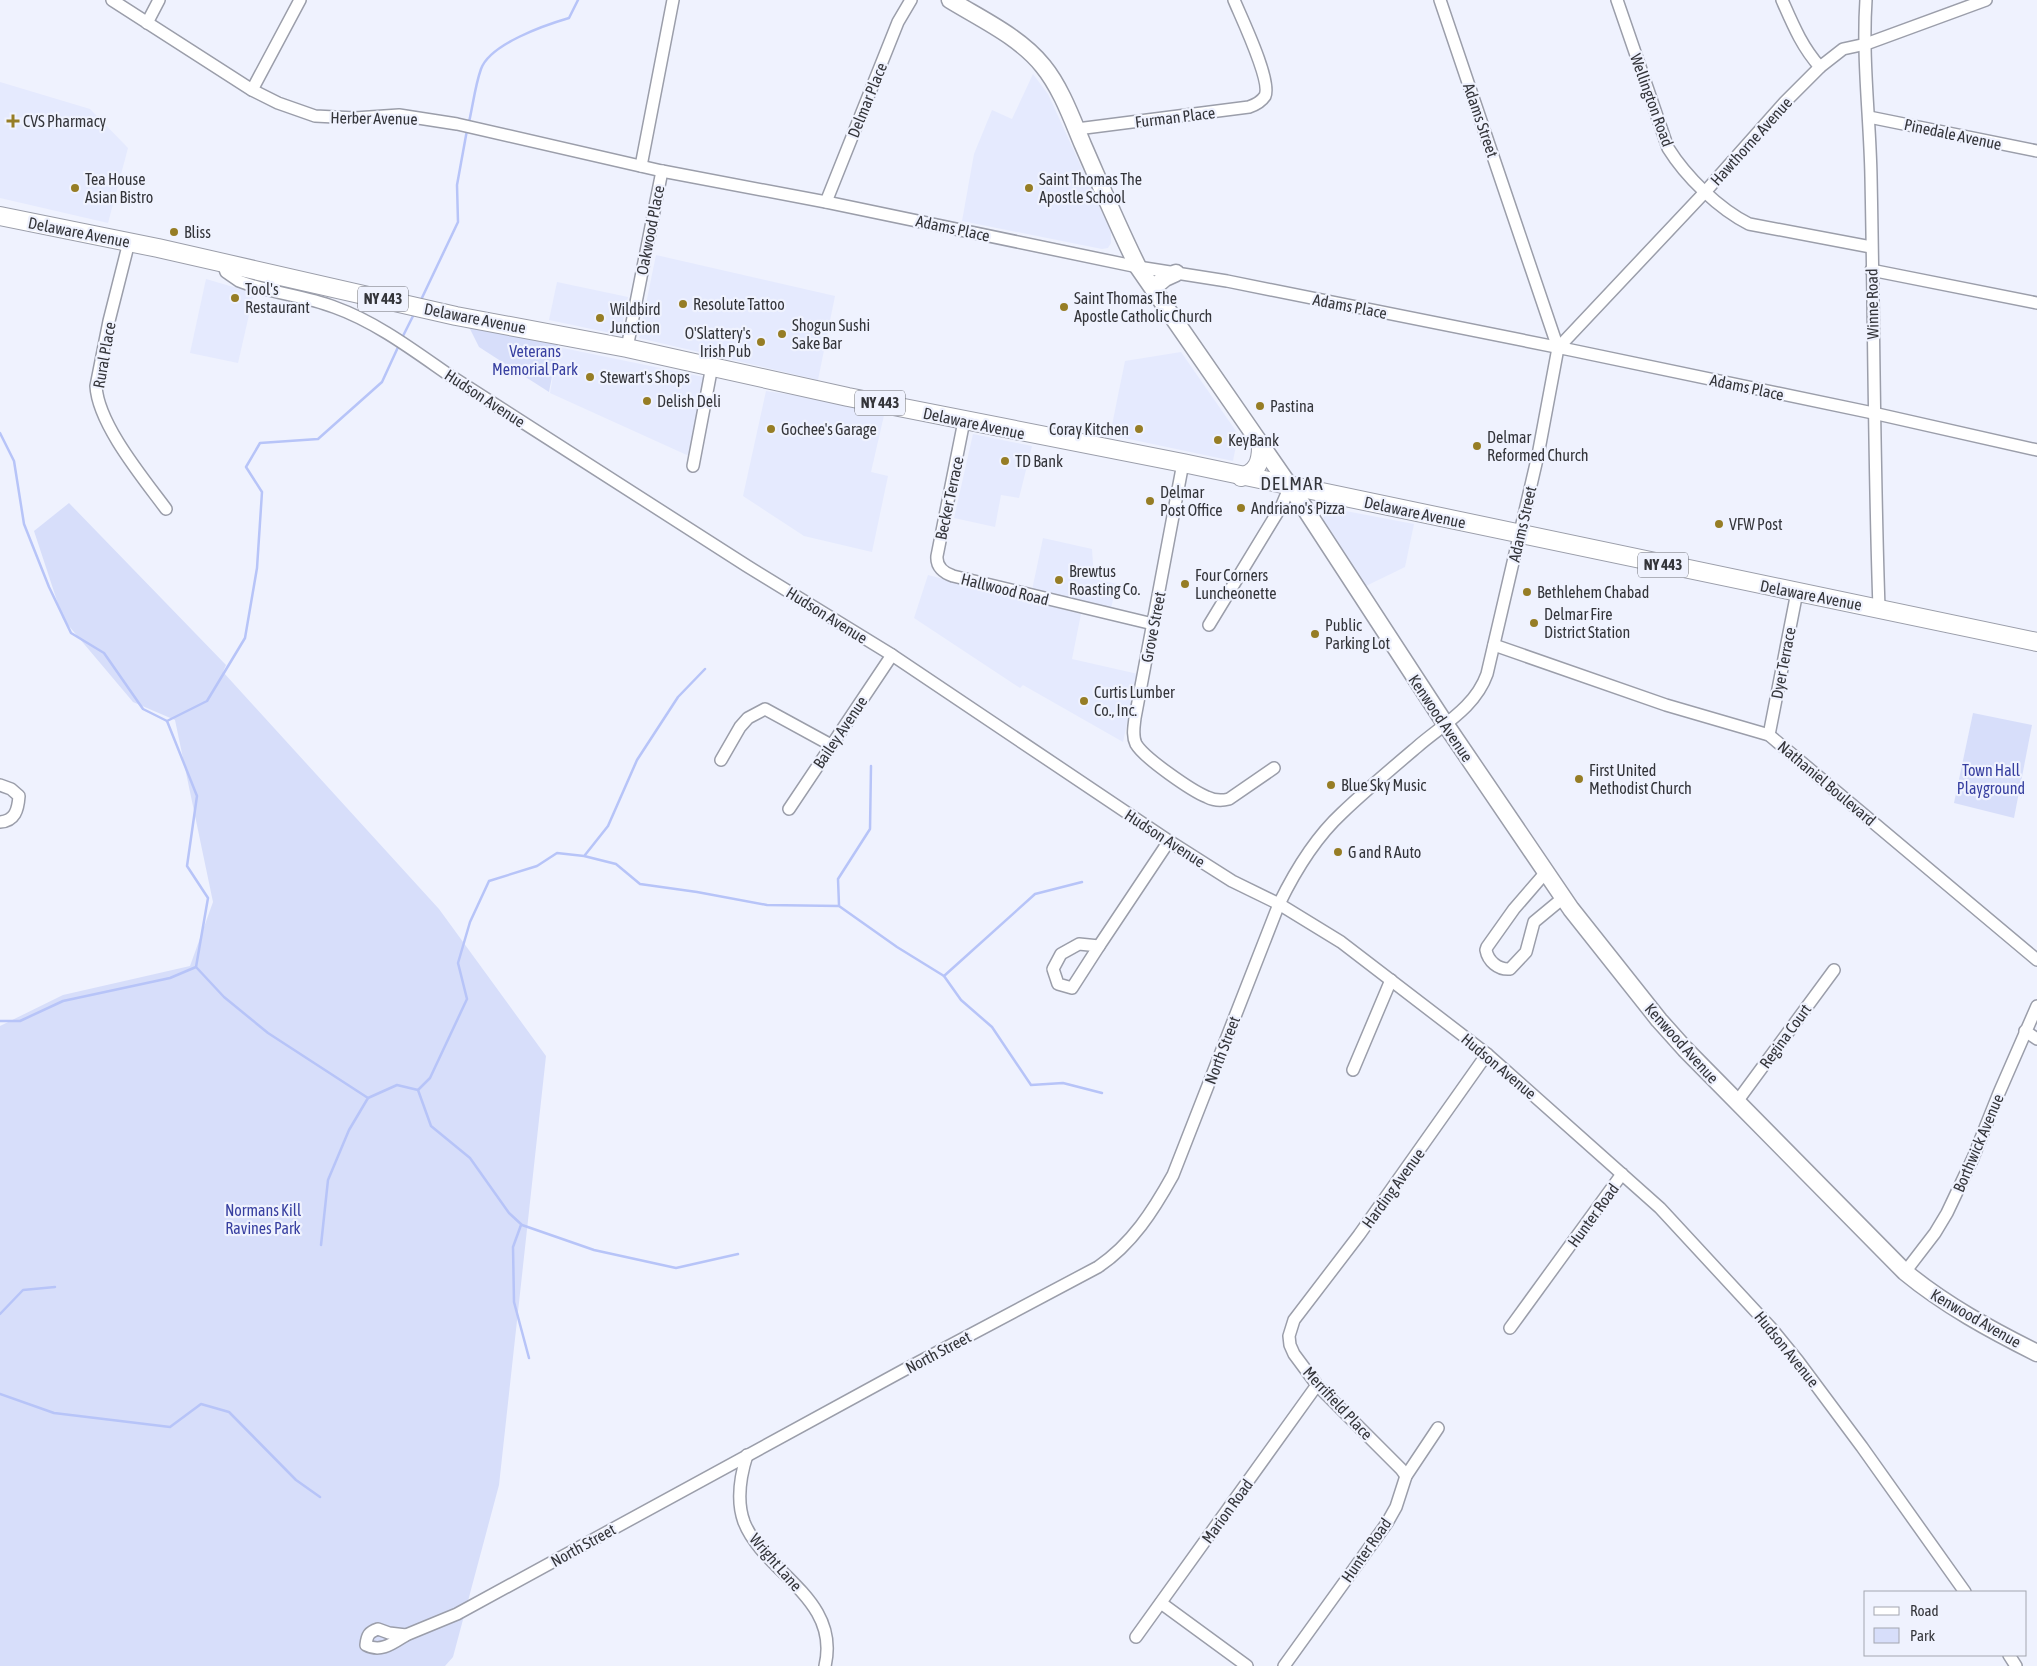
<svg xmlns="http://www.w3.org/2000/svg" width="2037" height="1666" font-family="'Asap Condensed',sans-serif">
<rect width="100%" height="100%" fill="#eff2fe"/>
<g fill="#e5eafe">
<path d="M1033,74L1048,94L1111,232V243L1108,248L1102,249L962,221L974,154L992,110L1012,119Z"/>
<path d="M0,82L90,109L128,148L108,223L0,198Z"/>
<path d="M656,255L835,296L818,380L639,338Z"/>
<path d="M206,279L254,293L238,363L190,353Z"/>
<path d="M557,282L628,297L620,335L549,320Z"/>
<path d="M558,347L704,377L689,456L550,393Z"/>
<path d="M1181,352L1238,434L1233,461L1110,435L1125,361Z"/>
<path d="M766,391L859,405L885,411L871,472L888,476L872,552L804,536L743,496Z"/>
<path d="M973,434L1032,446L1019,498L1001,495L995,527L954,518Z"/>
<path d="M1335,509L1414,524L1405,567L1366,586L1321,519Z"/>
<path d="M1043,538L1092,549L1094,579L1117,584L1111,608L1032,590Z"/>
<path d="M928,575L1081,614L1072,659L1138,674L1123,742L1023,685L1020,688L914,618Z"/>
</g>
<g fill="#d7defa">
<path d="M469,327L558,345L549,392L479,347Z"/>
<path d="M69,503L226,665L223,672L439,909L546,1056L499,1485L453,1657L445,1666H0V1026L63,995L190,966L213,902L175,720L133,702L63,619L34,531Z"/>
<path d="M1973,713L2032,725L2014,818L1954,803Z"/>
</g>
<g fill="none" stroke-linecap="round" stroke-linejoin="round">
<g stroke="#b7c4f8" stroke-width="2.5">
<path d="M469,122C473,105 475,86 481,69C490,44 545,25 569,18L578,0"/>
<path d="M420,302L458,222L457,185L467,130"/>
<path d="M402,338L414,314"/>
<path d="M0,433L14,461L24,524L49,587L71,633L104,653L143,709L167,721L197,796L187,866L208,898L196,967L170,978L63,1001L20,1021H0"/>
<path d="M167,721L207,701L245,638L257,568L262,492L246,467L260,443L318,439L382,382L399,345"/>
<path d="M585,855L608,826L637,760L678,697L705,669"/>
<path d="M839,905L838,879L870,829L871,766"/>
<path d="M196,967L224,997L268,1033L368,1098L397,1085L418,1090L430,1078L467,999L458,963L470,922L489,881L537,866L557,853L584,856L616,864L640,884L697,892L767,905L839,906L897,947L944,976L1035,894L1082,882"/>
<path d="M944,976L961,1000L992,1027L1031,1085L1063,1083L1102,1093"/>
<path d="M418,1090L431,1126L470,1158L509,1213L522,1225L594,1250L676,1268L738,1254"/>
<path d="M521,1225L513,1247L514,1302L529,1358"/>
<path d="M321,1245L328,1180L349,1130L368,1098"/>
<path d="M0,1314L23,1290L55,1287"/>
<path d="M0,1394L54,1413L170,1427L201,1404L229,1412L296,1480L320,1497"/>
</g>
<defs>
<g id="street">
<path d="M112,0L252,90L278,103L315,116L355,118L399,115L457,124L662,171L826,202L1138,267L1227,281L1571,350L1873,413L2037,450"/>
<path d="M1617,0L1668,148C1686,177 1719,209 1749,224L1871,247"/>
<path d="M1782,0C1793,25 1802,47 1820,67"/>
<path d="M1866,0C1862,59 1870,119 1871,177C1874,321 1874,465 1879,608"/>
<path d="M147,23L159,0"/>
<path d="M252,90L300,0"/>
<path d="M1869,117L2037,151"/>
<path d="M1077,129L1249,107C1255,105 1261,102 1265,96C1272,81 1241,17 1234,0"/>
<path d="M641,166L673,0"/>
<path d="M826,202L898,22L911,0"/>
<path d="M129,242L109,321L96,386C98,424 143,478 166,509"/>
<path d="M223,263L226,272L239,281C269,293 303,295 334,307C376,322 413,350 449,375L747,566L892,655L1169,841L1232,881L1279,904L1341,942L1487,1054L1660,1208L1772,1329L1798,1361L1862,1447L1965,1592"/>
<path d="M1871,270L2037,303"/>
<path d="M627,348L662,171"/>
<path d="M1558,348L1705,192L1785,102L1820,67L1843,49L1866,44L1986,0"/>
<path d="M964,421L937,556C936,567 944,573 953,576L1153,624"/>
<path d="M1183,463L1135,718C1134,727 1132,736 1136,744C1144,758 1192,791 1207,797C1215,801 1221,801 1229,799L1274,768"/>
<path d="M693,466L712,366"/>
<path d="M1209,625L1282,505L1290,486"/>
<path d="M1494,645L1666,705L1769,735L2037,960"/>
<path d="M1769,735L1797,592"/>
<path d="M721,760L740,727L748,718L765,709L831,745"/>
<path d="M0,785L11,789L19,796C18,810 15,821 0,822"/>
<path d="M789,809L892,655"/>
<path d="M1546,872L1514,909L1487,947L1486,950C1488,961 1498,970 1510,969L1526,952L1534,922L1563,898"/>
<path d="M1079,944L1099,946L1072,988L1058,984L1053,969L1061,954Z"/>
<path d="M1099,946L1169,841"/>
<path d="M2025,1031L2037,1039"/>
<path d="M1353,1070L1391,980"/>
<path d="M1736,1103L1834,970"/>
<path d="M1905,1272L1935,1233L1947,1213L1973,1158L1999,1093L2037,1006"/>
<path d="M1510,1328L1622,1174"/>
<path d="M747,1455C740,1477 736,1500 744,1522C764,1573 841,1598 825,1666"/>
<path d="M1406,1476L1401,1469L1317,1385L1294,1354L1290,1345L1289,1336L1294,1320L1359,1235L1487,1054"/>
<path d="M1161,1603L1247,1666"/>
<path d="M378,1629L389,1633L406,1635C393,1643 381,1653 366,1645C367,1635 369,1632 378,1629Z"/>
<path d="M406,1635L457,1614L904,1370L1098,1267C1132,1244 1153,1211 1173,1175L1279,904C1295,871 1315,838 1342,813C1366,790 1391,769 1417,747C1442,725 1475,708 1487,674L1538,455L1558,348L1440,0"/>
<path d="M1136,1637L1317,1385"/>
<path d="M2009,1655L2016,1666"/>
<path d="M1284,1666L1387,1523L1396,1507L1406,1476L1438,1428"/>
</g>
<g id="secondary">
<path d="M950,0C981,19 1020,37 1043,66C1061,88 1072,119 1083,145C1101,186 1118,227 1138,267L1302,504L1446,725L1571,909L1659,1020L1685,1049L1905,1272C1945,1305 1991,1330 2037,1353"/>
<path d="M1153,288L1165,278L1176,273"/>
</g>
<g id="primary">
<path d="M0,216L158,248L456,316L627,348L848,397L1183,463L2037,642"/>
<path d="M1241,477C1257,473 1261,462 1261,447"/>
</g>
</defs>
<use href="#street" stroke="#9b9eaa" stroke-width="14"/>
<use href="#secondary" stroke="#9b9eaa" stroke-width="19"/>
<use href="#primary" stroke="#9b9eaa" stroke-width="20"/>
<use href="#street" stroke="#fff" stroke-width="11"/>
<use href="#secondary" stroke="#fff" stroke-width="16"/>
<use href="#primary" stroke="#fff" stroke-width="18"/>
</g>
<g fill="#967d25" stroke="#eff2fe" stroke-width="2">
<path d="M10.5 113.5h5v5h5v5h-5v5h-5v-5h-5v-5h5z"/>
<circle cx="75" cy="188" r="5"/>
<circle cx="1029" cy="188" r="5"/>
<circle cx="174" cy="232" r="5"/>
<circle cx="235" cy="298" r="5"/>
<circle cx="683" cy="304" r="5"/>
<circle cx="1064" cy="307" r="5"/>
<circle cx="600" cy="318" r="5"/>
<circle cx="782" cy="334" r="5"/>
<circle cx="761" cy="342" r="5"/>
<circle cx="590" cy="377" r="5"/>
<circle cx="647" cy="401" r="5"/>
<circle cx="1260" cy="406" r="5"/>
<circle cx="771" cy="429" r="5"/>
<circle cx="1139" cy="429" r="5"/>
<circle cx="1218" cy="440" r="5"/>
<circle cx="1477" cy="446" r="5"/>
<circle cx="1005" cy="461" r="5"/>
<circle cx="1150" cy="501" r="5"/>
<circle cx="1241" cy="508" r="5"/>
<circle cx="1719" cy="524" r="5"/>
<circle cx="1059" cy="580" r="5"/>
<circle cx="1185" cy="584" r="5"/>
<circle cx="1527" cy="592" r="5"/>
<circle cx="1534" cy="623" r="5"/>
<circle cx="1315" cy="634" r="5"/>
<circle cx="1084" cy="701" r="5"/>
<circle cx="1579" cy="779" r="5"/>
<circle cx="1331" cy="785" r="5"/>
<circle cx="1338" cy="852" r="5"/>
</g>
<g text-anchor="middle" stroke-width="4.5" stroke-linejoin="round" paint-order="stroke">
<g fill="#eff2fe" stroke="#6c6e75" stroke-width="1">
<rect x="358" y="286.5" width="50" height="25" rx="4"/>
<rect x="855" y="390.5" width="50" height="25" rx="4"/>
<rect x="1638" y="552.5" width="50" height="25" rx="4"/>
</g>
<g font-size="15" font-weight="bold" fill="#34353a">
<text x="383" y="304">NY 443</text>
<text x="880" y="408">NY 443</text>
<text x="1663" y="570">NY 443</text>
</g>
<g font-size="16" fill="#34353a" stroke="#eff2fe">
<text transform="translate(867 100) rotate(-68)" y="6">Delmar Place</text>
<text transform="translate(1652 100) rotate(70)" y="6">Wellington Road</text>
<text transform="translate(1175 117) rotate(-7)" y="6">Furman Place</text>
<text transform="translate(374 118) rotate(1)" y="6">Herber Avenue</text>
<text transform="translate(1481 120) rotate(71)" y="6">Adams Street</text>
<text transform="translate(1953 134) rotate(12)" y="6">Pinedale Avenue</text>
<text transform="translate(1751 141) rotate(-48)" y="6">Hawthorne Avenue</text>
<text transform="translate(953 228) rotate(12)" y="6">Adams Place</text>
<text transform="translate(650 230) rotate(-79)" y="6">Oakwood Place</text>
<text transform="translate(79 232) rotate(11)" y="6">Delaware Avenue</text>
<text transform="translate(1872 304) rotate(-91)" y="6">Winne Road</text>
<text transform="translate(1350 306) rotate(11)" y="6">Adams Place</text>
<text transform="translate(475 318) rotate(11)" y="6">Delaware Avenue</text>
<text transform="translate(104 355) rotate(-80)" y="6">Rural Place</text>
<text transform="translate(1747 387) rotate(12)" y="6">Adams Place</text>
<text transform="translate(485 398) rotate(33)" y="6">Hudson Avenue</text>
<text transform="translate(974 423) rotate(12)" y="6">Delaware Avenue</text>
<text transform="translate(949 498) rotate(-78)" y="6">Becker Terrace</text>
<text transform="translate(1415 512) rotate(12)" y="6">Delaware Avenue</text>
<text transform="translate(1522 524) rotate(-77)" y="6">Adams Street</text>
<text transform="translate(1005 589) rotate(14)" y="6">Hallwood Road</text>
<text transform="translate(1811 595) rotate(11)" y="6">Delaware Avenue</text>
<text transform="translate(827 615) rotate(32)" y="6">Hudson Avenue</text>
<text transform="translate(1153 627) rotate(-79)" y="6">Grove Street</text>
<text transform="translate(1783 663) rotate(-79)" y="6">Dyer Terrace</text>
<text transform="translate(1441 718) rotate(56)" y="6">Kenwood Avenue</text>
<text transform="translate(840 732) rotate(-56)" y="6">Bailey Avenue</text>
<text transform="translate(1827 783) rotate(40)" y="6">Nathaniel Boulevard</text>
<text transform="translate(1165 838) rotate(33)" y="6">Hudson Avenue</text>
<text transform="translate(1785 1036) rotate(-54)" y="6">Regina Court</text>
<text transform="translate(1682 1043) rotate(48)" y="6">Kenwood Avenue</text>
<text transform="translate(1222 1050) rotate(-69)" y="6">North Street</text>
<text transform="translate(1499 1066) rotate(40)" y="6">Hudson Avenue</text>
<text transform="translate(1978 1143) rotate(-67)" y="6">Borthwick Avenue</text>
<text transform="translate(1393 1188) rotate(-54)" y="6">Harding Avenue</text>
<text transform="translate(1593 1215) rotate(-54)" y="6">Hunter Road</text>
<text transform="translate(1976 1318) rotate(30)" y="6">Kenwood Avenue</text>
<text transform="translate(1787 1349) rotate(51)" y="6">Hudson Avenue</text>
<text transform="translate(938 1352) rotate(-28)" y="6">North Street</text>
<text transform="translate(1338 1403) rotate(47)" y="6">Merrifield Place</text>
<text transform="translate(1227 1511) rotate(-54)" y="6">Marion Road</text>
<text transform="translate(583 1545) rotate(-29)" y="6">North Street</text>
<text transform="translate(1366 1550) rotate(-55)" y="6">Hunter Road</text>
<text transform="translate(776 1562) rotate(49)" y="6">Wright Lane</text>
</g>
<g font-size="16" fill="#34353a" stroke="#eff2fe" text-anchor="start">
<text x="23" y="127">CVS Pharmacy</text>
<text x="85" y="185">Tea House<tspan x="85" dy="18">Asian Bistro</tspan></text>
<text x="1039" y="185">Saint Thomas The<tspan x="1039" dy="18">Apostle School</tspan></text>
<text x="184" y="238">Bliss</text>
<text x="245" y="295">Tool's<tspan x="245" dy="18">Restaurant</tspan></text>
<text x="1074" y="304">Saint Thomas The<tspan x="1074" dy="18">Apostle Catholic Church</tspan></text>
<text x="693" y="310">Resolute Tattoo</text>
<text x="610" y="315">Wildbird<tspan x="610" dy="18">Junction</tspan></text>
<text x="792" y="331">Shogun Sushi<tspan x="792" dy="18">Sake Bar</tspan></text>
<text x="751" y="339" text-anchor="end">O'Slattery's<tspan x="751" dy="18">Irish Pub</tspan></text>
<text x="600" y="383">Stewart's Shops</text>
<text x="657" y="407">Delish Deli</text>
<text x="1270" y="412">Pastina</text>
<text x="781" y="435">Gochee's Garage</text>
<text x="1129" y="435" text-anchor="end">Coray Kitchen</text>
<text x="1487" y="443">Delmar<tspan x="1487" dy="18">Reformed Church</tspan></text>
<text x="1228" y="446">KeyBank</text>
<text x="1015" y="467">TD Bank</text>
<text x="1160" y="498">Delmar<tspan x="1160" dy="18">Post Office</tspan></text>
<text x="1251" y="514">Andriano's Pizza</text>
<text x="1729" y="530">VFW Post</text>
<text x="1069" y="577">Brewtus<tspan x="1069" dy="18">Roasting Co.</tspan></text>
<text x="1195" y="581">Four Corners<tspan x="1195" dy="18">Luncheonette</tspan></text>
<text x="1537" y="598">Bethlehem Chabad</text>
<text x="1544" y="620">Delmar Fire<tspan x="1544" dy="18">District Station</tspan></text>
<text x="1325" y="631">Public<tspan x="1325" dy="18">Parking Lot</tspan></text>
<text x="1094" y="698">Curtis Lumber<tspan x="1094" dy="18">Co., Inc.</tspan></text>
<text x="1589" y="776">First United<tspan x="1589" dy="18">Methodist Church</tspan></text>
<text x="1341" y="791">Blue Sky Music</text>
<text x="1348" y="858">G and R Auto</text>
</g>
<g font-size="16" fill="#373fa0" stroke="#eff2fe">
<text x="535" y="357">Veterans<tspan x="535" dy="18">Memorial Park</tspan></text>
<text x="1991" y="776">Town Hall<tspan x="1991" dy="18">Playground</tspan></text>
<text x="263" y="1216">Normans Kill<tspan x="263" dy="18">Ravines Park</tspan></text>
</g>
<g font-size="19" letter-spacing="1" fill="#34353a" stroke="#eff2fe">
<text x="1292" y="490">DELMAR</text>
</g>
</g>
<rect x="1864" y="1591" width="162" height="65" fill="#eff2fe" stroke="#a4a6b0"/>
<rect x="1874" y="1607" width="25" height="8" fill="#ffffff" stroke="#a4a6b0"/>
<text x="1910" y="1616" font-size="15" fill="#34353a">Road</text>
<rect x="1874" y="1628" width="25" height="15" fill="#d7defa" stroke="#a4a6b0"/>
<text x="1910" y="1641" font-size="15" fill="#34353a">Park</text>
</svg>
